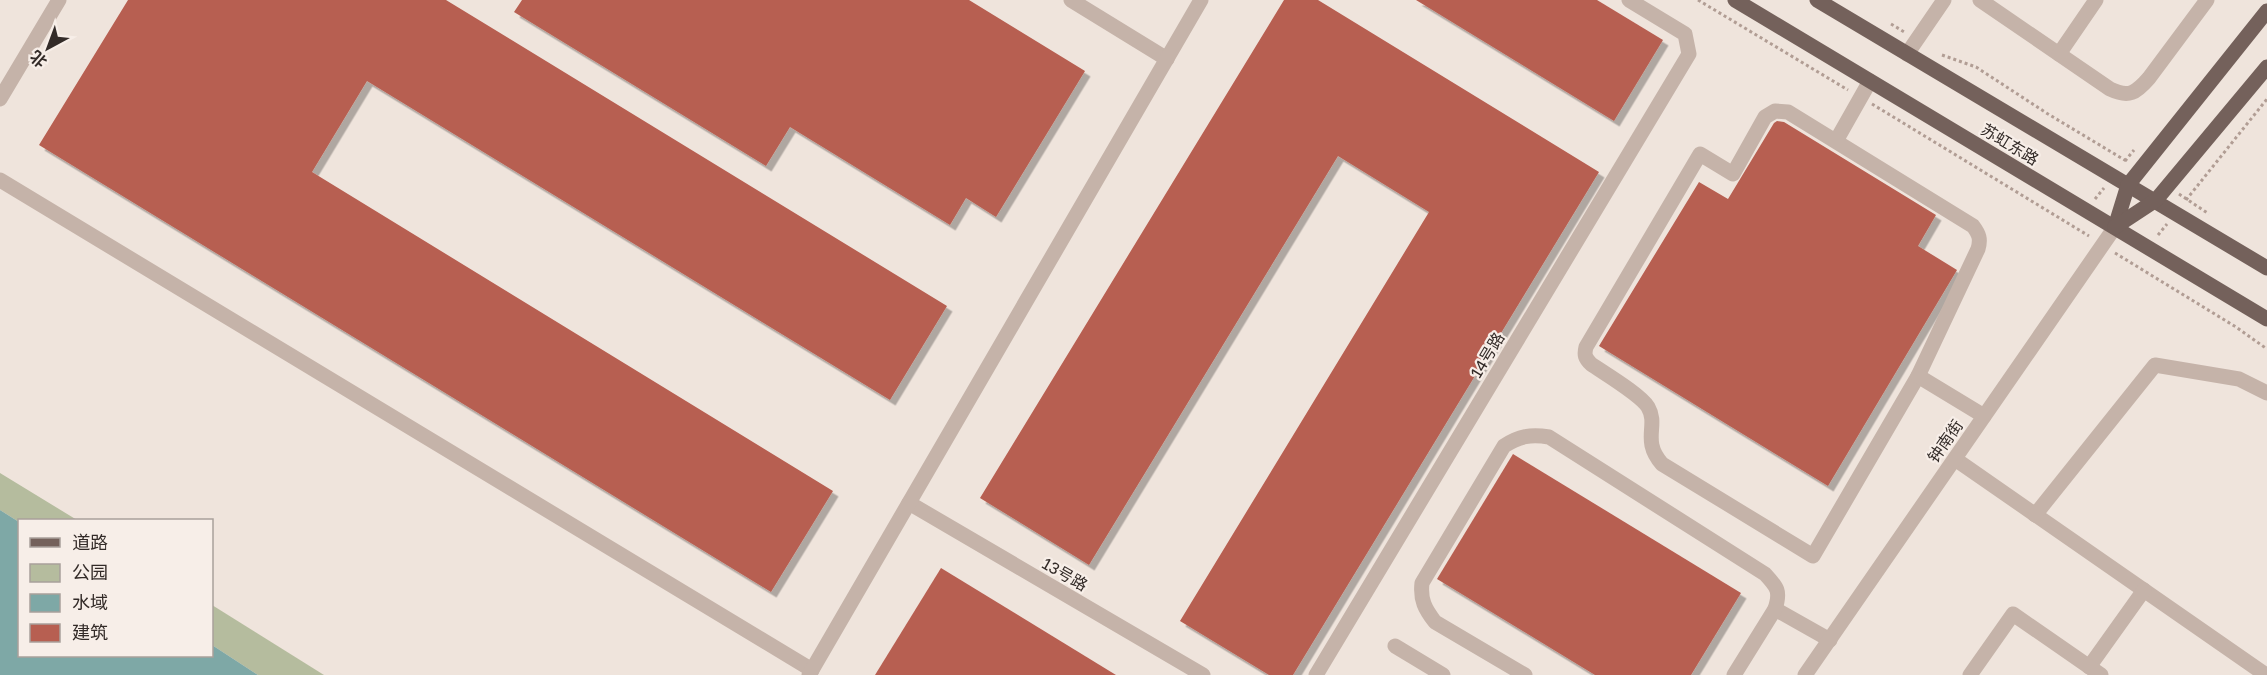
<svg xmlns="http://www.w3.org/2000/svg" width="2267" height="675" font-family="'Golos Text','Noto Sans SC',sans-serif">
<defs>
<filter id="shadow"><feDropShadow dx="5.5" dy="5.5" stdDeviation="0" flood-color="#0004"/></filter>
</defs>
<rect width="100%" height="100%" fill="#efe4dc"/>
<g fill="#b5bc9e">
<path d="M0,473L77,520H20L19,522L0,510Z"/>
<path d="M212,605L324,675H258L212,645Z"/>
</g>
<path fill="#7ea8a6" d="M0,510L19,522L20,656H212V645L258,675H0Z"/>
<g fill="#b75f51" filter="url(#shadow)">
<path d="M128,0H446L947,306L890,400L367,81L312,172L833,491L771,592L39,145Z"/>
<path d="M522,0H969L1085,71L996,217L966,198L950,225L790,127L766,166L514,12Z"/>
<path d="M1284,0H1318L1599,172L1293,675H1269L1180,621L1429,212L1338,156L1089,565L980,498Z"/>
<path d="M1416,0H1597L1663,40L1614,121Z"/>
<path d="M1777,121L1784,122L1936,215L1918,246L1957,270L1828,486L1599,346L1699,182L1728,199L1774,123Z"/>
<path d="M1513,454L1741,593L1691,675H1595L1437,579Z"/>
<path d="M941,568L1116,675H875Z"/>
</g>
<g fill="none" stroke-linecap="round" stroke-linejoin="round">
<g stroke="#b19d94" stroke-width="3" stroke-dasharray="3 3" stroke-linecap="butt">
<path d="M1698,0L1848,90"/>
<path d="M1891,24L1906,33"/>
<path d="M1942,55L1976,67L2048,114L2128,162"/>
<path d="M1872,104L2089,236"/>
<path d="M2125,161L2134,150"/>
<path d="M2179,194L2209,214"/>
<path d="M2095,199L2104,188"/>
<path d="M2186,200L2267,99"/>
<path d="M2158,235L2167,224"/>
<path d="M2115,253L2236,327L2267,349"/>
</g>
<g stroke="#c5b3a9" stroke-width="15">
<path d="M1071,0L1167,59"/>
<path d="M1980,0L2110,89C2129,98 2136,93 2149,78L2207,0"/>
<path d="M1907,54L1944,0"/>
<path d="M2059,54L2096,0"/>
<path d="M0,99L59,0"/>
<path d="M1775,111L1788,112L1973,226C1979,234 1981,239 1978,249L1918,376L1813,556L1662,464C1641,440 1659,426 1648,407C1641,395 1604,373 1591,364C1585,358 1584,355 1586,347L1700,154L1733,174L1765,117Z"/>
<path d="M1836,141L1870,81"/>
<path d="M0,180L812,670"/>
<path d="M1918,376L1984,416"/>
<path d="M1955,459L2266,675"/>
<path d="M909,503L1203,675"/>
<path d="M2035,515L2155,365L2239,379L2267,393"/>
<path d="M1775,609L1830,640"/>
<path d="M1395,646L1443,675"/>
<path d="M2089,667L2144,590"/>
<path d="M809,675L1201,0"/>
<path d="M1316,675L1689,54L1685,34L1629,0"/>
<path d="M1525,675L1435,622C1425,609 1420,600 1422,583L1504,446C1519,436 1531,434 1549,437L1765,574C1777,587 1781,591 1775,609L1734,675"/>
<path d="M1805,675L2115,227"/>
<path d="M1970,675L2013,614L2101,675"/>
</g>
<g stroke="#74615b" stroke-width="15">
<path d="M1735,0L2267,319"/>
<path d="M1817,0L2267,268"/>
<path d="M2115,227L2128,185L2267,11"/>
<path d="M2115,227L2156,200L2267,67"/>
</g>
</g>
<g text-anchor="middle" stroke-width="4.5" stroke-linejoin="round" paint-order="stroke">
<g font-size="16" fill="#332b28" stroke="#f7eee8">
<text transform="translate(2010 144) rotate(31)" y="6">苏虹东路</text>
<text transform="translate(1487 355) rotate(-59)" y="6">14号路</text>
<text transform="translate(1945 441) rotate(-55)" y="6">钟南街</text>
<text transform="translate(1065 574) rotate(30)" y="6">13号路</text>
</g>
</g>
<rect x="18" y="519" width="195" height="138" fill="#f7eee8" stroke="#a9a09b" stroke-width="1.5"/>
<rect x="30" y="538" width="30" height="9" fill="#74615b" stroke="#a9a09b" stroke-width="1.5"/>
<text x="72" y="549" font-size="18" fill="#332b28">道路</text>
<rect x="30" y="564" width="30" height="18" fill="#b5bc9e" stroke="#a9a09b" stroke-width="1.5"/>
<text x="72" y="579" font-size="18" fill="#332b28">公园</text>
<rect x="30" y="594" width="30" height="18" fill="#7ea8a6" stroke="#a9a09b" stroke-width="1.5"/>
<text x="72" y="609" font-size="18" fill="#332b28">水域</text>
<rect x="30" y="624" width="30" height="18" fill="#b75f51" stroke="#a9a09b" stroke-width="1.5"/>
<text x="72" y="639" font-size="18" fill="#332b28">建筑</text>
<g transform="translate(48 48) rotate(221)" stroke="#f7eee8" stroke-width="4.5" paint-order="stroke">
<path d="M0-4.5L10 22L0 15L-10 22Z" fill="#332b28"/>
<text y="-9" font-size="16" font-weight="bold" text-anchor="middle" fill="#332b28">北</text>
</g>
</svg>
